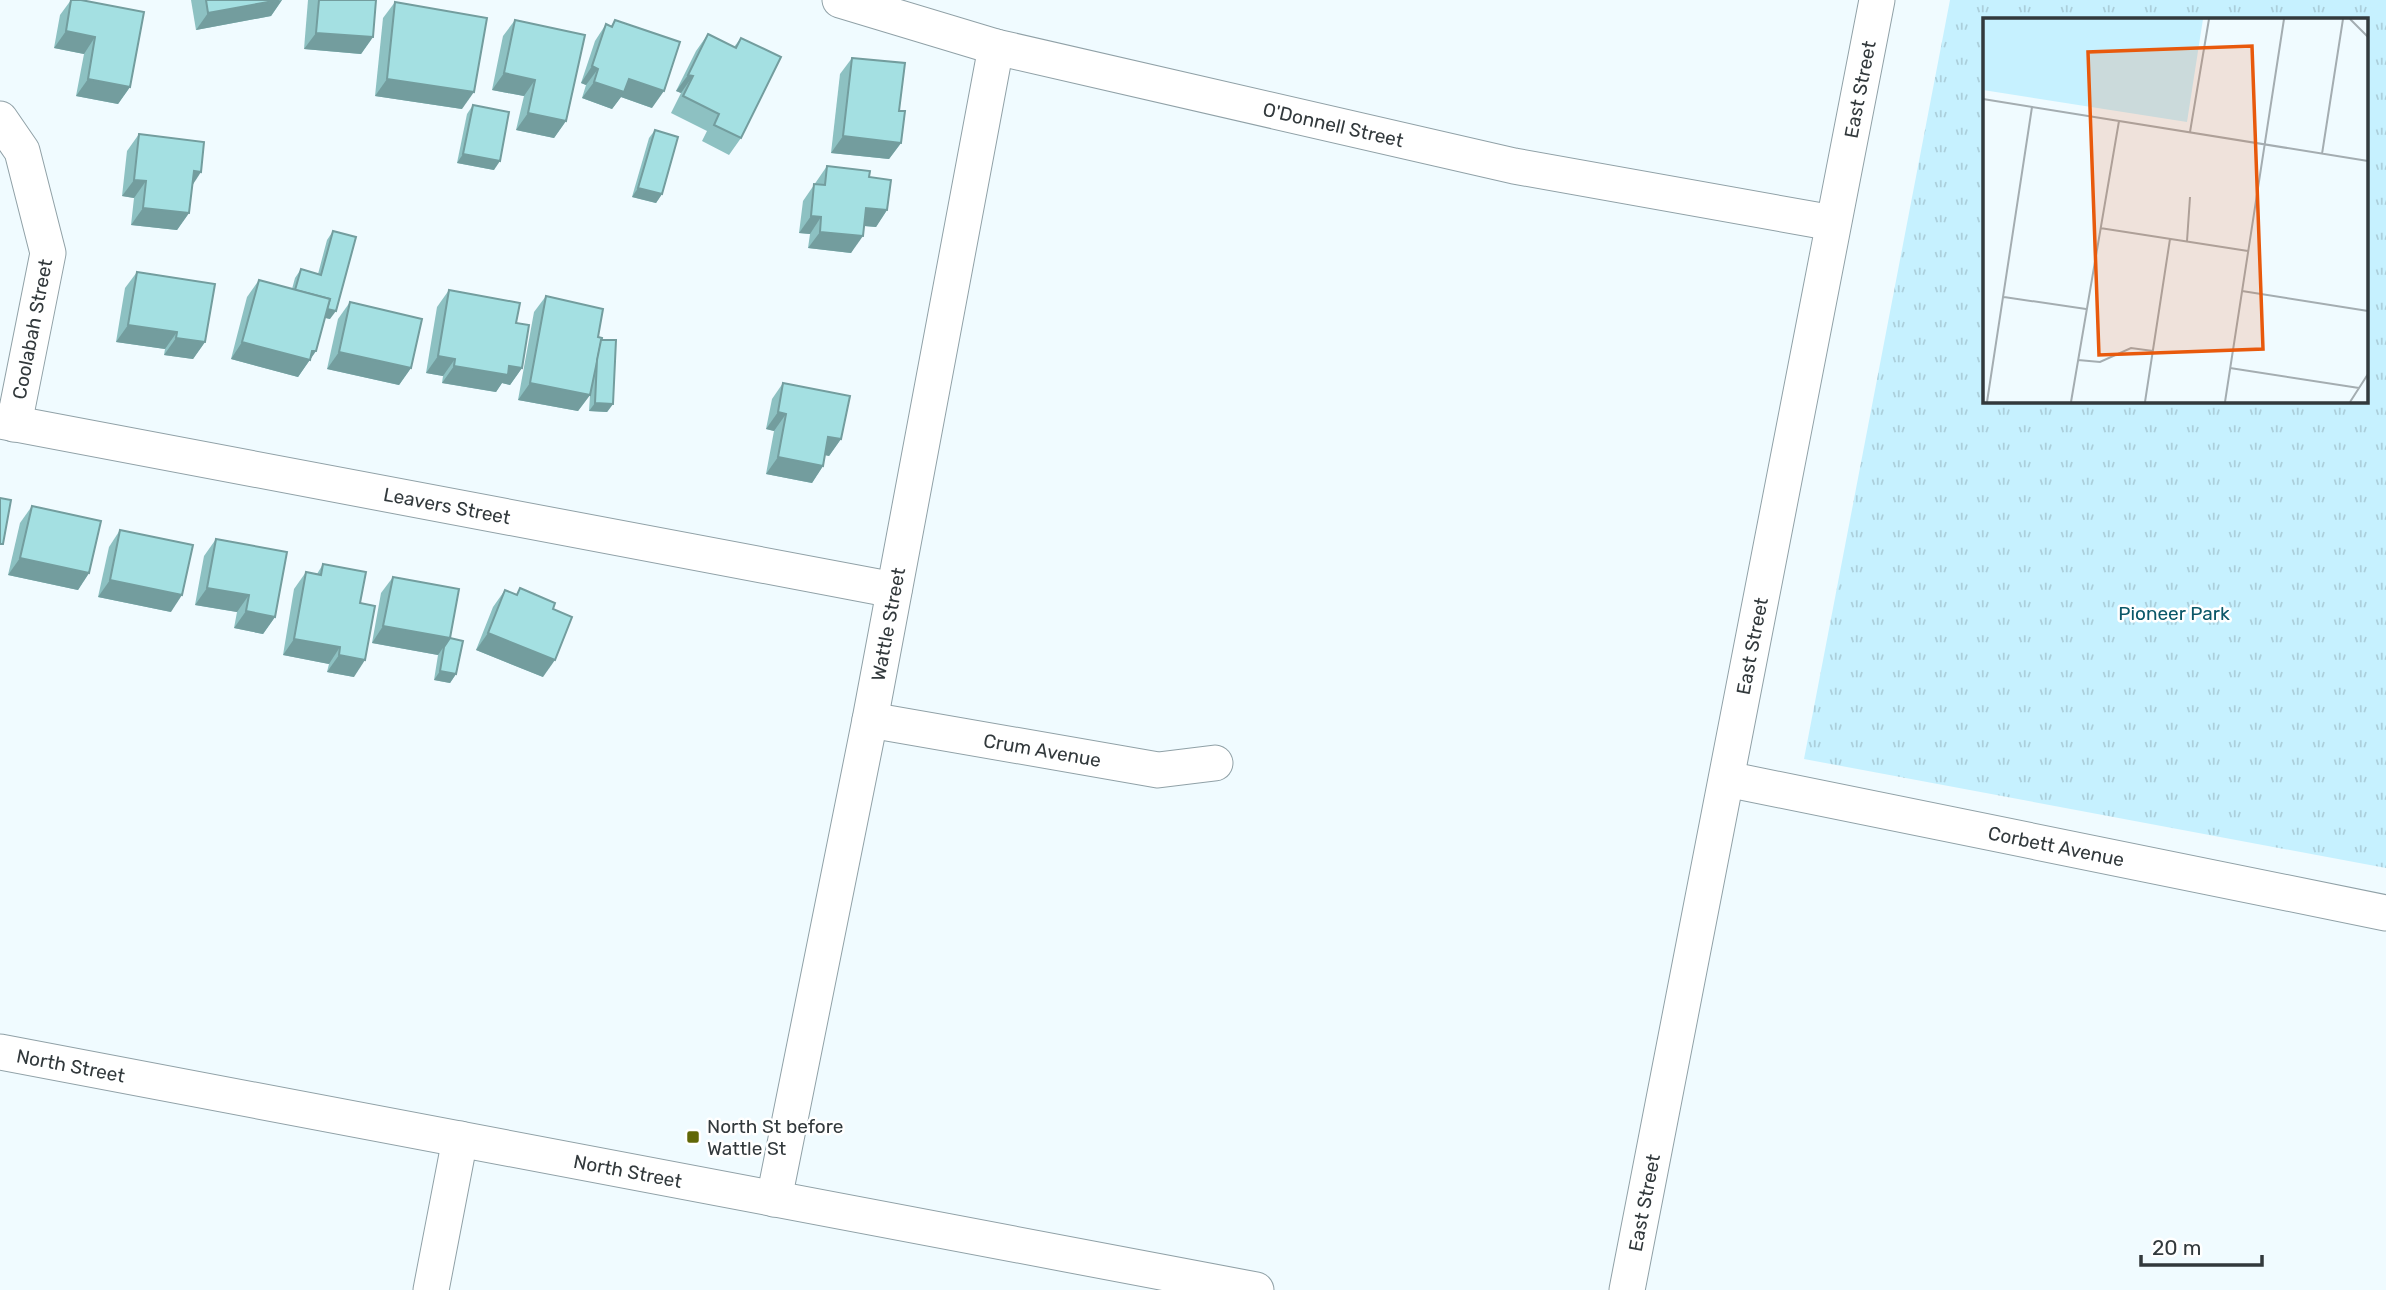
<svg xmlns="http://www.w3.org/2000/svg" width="2386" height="1290" font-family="Rubik,sans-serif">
<defs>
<pattern id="park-tufts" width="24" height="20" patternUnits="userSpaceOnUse" patternTransform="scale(1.75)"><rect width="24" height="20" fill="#c6f1ff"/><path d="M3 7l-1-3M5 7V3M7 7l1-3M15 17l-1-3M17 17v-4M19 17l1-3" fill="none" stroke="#abcfdb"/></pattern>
</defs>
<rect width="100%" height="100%" fill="#f0fbff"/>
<path fill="url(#park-tufts)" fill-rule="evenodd" d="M1950,0H2386V868L1804,759ZM1985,19H2367V401H1985Z"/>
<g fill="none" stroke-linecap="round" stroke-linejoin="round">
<defs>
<g id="street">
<path id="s1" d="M840,0L996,47L1514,166L1833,223"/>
<path d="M0,119L22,151L48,253L14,424"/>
<path id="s2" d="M0,421L894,590"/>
<path id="s3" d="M870,720L1158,770L1215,763"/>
<path id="s4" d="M1727,779L2386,913"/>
<path id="s5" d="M0,1052L1256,1290"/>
<path id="s6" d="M774,1199L870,720L996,47"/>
<path d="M431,1290L460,1139"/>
<path id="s7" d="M1627,1290L1877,0"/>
</g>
</defs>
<use href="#street" stroke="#90a1a7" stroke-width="37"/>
<use href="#street" stroke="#fff" stroke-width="35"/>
</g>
<g fill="#8dc1c2">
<path d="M71,0H81L130,87L118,104L76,96L84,54L54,48L60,15Z"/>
<path d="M191,0H282L271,16L196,30Z"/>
<path d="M308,0H376L373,37L361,54L304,49Z"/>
<path d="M395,2L462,109L375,96L383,18Z"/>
<path d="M515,20L566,121L554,138L516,130L524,96L492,90L503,36Z"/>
<path d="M615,20L652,108L621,97L612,109L582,98L586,85L581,83L595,41L606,24L611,26Z"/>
<path d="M708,34L734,47L741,38V138L729,155L702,141L707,131L671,113L681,93L676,91L696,51Z"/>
<path d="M852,58L899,111L901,143L889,159L831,153L840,74Z"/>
<path d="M473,105L494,170L457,163L467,114Z"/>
<path d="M655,130L662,194L656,203L632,197L649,138Z"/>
<path d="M139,134L192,185L189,213L177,230L131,225L134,198L122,196L127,151Z"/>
<path d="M827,166L869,177L887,210L876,227L864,226L851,253L808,248L810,234L799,233L803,201Z"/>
<path d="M333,231L330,319L325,318L316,351L298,377L231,359L247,297L259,280L292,289L295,278L301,269L318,274L327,240Z"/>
<path d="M137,272L205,342L193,359L164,355L165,349L116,342L125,288Z"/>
<path d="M449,290L516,323L522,368L510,385L502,383L496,392L442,383L443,376L426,373L437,307Z"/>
<path d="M546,296L598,337L613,404L607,412L589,411L590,395L578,411L518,400L534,312Z"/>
<path d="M350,302L411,368L399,385L327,369L338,319Z"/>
<path d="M783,383L841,439L829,456L825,455L823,466L812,483L766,474L774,431L766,429L772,399Z"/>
<path d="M32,506L89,573L78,590L8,575L20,523Z"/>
<path d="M120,530L171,612L98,597L109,547Z"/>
<path d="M216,539L275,617L263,634L234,628L237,612L195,605L204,556Z"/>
<path d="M323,564L360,603L354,677L327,672L329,664L283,655L294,589L306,572L317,574Z"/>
<path d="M393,577L450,638L456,674L450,683L434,680L438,655L372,643L381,593Z"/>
<path d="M520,588L553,609L543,677L476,650L493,607L505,590L516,595Z"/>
</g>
<g fill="#739d9e">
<path d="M282,0L271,16L196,30L208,13Z"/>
<path d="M66,31L95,37L84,54L54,48Z"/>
<path d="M316,33L373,37L361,54L304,49Z"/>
<path d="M592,66L598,69L586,85L581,83Z"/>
<path d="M504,73L535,80L524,96L492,90Z"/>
<path d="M688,75L693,76L681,93L676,91Z"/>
<path d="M88,79L130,87L118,104L76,96Z"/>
<path d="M387,79L474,92L462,109L375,96Z"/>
<path d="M629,79L664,91L652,108L621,97L612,109L582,98L594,82Z"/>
<path d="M528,113L566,121L554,138L516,130Z"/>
<path d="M843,136L901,143L889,159L831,153Z"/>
<path d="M463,154L500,161L494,170L457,163Z"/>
<path d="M194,171L201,172L190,189Z"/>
<path d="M134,180L146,181L134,198L122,196Z"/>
<path d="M638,188L662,194L656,203L632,197Z"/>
<path d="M143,208L189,213L177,230L131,225Z"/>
<path d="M866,208L887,210L876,227L854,225Z"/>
<path d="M811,216L821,217L810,234L799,233Z"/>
<path d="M820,232L863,236L851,253L808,248Z"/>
<path d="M293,299L336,311L330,319L287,308Z"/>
<path d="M128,325L177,332L165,349L116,342Z"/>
<path d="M176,338L205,342L193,359L164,355Z"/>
<path d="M242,342L312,351H316L298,377L231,359Z"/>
<path d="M339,352L411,368L399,385L327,369Z"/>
<path d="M438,356L455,359L443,376L426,373Z"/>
<path d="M454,366H509L522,368L510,385L502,383L496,392L442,383Z"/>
<path d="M530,383L590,395L578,411L518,400Z"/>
<path d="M595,403L613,404L607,412L589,411Z"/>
<path d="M778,412L786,414L774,431L766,429Z"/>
<path d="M828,437L841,439L829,456L817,453Z"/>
<path d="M778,457L823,466L812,483L766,474Z"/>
<path d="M20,558L89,573L78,590L8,575Z"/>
<path d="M110,580L182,595L171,612L98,597Z"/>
<path d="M207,588L249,595L237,612L195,605Z"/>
<path d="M246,611L275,617L263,634L234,628Z"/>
<path d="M383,626L450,638L438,655L372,643Z"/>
<path d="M488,633L555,660L543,677L476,650Z"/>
<path d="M294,639L340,647L329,664L283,655Z"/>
<path d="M339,655L365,660L354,677L327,672Z"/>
<path d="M440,671L456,674L450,683L434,680Z"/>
</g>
<g fill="#a4e0e2" stroke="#739d9e" stroke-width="2">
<path d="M71,0H81L144,12L130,87L88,79L95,37L66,31Z"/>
<path d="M206,0H279L208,13Z"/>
<path d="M319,0H376L373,37L316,33Z"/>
<path d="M395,2L487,18L474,92L387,79Z"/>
<path d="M515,20L585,35L566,121L528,113L535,80L504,73Z"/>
<path d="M615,20L680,42L664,91L629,79L624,92L594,82L598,69L592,66L606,24L612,27Z"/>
<path d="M708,34L736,48L741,38L781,57L741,138L714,125L719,114L683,96L693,76L688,75Z"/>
<path d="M852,58L905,63L899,111H905L901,143L843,136Z"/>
<path d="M473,105L509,112L500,161L463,154Z"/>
<path d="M655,130L678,137L662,194L638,188Z"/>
<path d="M139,134L204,142L201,172L194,171L189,213L143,208L146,181L134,180Z"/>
<path d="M827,166L870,171L869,177L891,180L887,210L866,208L863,236L820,232L821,217L811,216L814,184L825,185Z"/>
<path d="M333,231L356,237L336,311L327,309L330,299L295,290L301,269L321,275Z"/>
<path d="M137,272L215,284L205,342L176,338L177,332L128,325Z"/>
<path d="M259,280L330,299L316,351H312L310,360L242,342Z"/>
<path d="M449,290L520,303L516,323L529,325L522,368L509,366L508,375L454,366L455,359L438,356Z"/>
<path d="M546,296L603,309L598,337L602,338L590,395L530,383Z"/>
<path d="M350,302L422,319L411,368L339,352Z"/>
<path d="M601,340H616L613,404L595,403L597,360Z"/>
<path d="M783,383L850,396L841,439L828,437L823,466L778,457L786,414L778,412Z"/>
<path d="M0,498L11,500L3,544H0Z"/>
<path d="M32,506L101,521L89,573L20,558Z"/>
<path d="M120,530L193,545L182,595L110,580Z"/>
<path d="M216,539L287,552L275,617L246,611L249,595L207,588Z"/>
<path d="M323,564L366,572L360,603L375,606L365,660L339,655L340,647L294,639L306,572L321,575Z"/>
<path d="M393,577L459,589L450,638L383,626Z"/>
<path d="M520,588L555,603L553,609L572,617L555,660L488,633L505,590L517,595Z"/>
<path d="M450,638L463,641L456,674L440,671L444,647Z"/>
</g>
<rect fill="#606707" stroke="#fff" stroke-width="2.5" x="686" y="1130" width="14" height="14" rx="3.5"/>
<g text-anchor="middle" stroke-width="5" stroke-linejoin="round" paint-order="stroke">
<g font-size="19" fill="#32393c" stroke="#fff">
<text dy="7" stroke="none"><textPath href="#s7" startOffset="1223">East Street</textPath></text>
<text dy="7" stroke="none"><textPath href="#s1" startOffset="509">O'Donnell Street</textPath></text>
<text transform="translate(32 329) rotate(-79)" y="7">Coolabah Street</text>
<text dy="7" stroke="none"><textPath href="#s2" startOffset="455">Leavers Street</textPath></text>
<text dy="7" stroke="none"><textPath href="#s6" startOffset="586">Wattle Street</textPath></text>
<text dy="7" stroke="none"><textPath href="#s7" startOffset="656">East Street</textPath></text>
<text dy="7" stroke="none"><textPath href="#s3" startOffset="175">Crum Avenue</textPath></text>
<text dy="7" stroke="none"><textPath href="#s4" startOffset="336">Corbett Avenue</textPath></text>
<text dy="7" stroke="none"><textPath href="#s5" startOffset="72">North Street</textPath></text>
<text dy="7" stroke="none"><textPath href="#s5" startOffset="639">North Street</textPath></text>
<text dy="7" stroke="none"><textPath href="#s7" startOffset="89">East Street</textPath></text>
</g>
<g font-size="19" fill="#0a5768" stroke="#fff">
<text x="2174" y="620">Pioneer Park</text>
</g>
<g font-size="19" fill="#32393c" stroke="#fff" text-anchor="start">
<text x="707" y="1133">North St before<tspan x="707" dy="22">Wattle St</tspan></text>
</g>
</g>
<g transform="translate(1983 18)">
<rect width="385" height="385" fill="#f0fbff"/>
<path d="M0,1H220L204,104L0,72Z" fill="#c6f1ff"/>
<path d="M55,1H102L96,37L51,30Z" fill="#c6f1ff"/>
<path fill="none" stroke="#a4adb1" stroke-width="2" d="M367,1L385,19M0,81L385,143M207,114L226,1M339,136L360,1M117,210L265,233M204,223L207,179M259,273L385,293M21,279L103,291M95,342L117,344L148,330L170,333M247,350L376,370M4,384L49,89M88,384L136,103M162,384L187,221M242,384L301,1M367,384L385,356"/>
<path fill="#e8590c" fill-opacity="0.15" stroke="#e8590c" stroke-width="3.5" d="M269,28L280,331L116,337L105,34Z"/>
<rect width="385" height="385" fill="none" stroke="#32393c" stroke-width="3.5"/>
</g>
<path d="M2141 1255v10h121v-10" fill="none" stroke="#32393c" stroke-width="3.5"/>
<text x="2152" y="1255" font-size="21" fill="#32393c" stroke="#ffffff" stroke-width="5" paint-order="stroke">20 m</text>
</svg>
